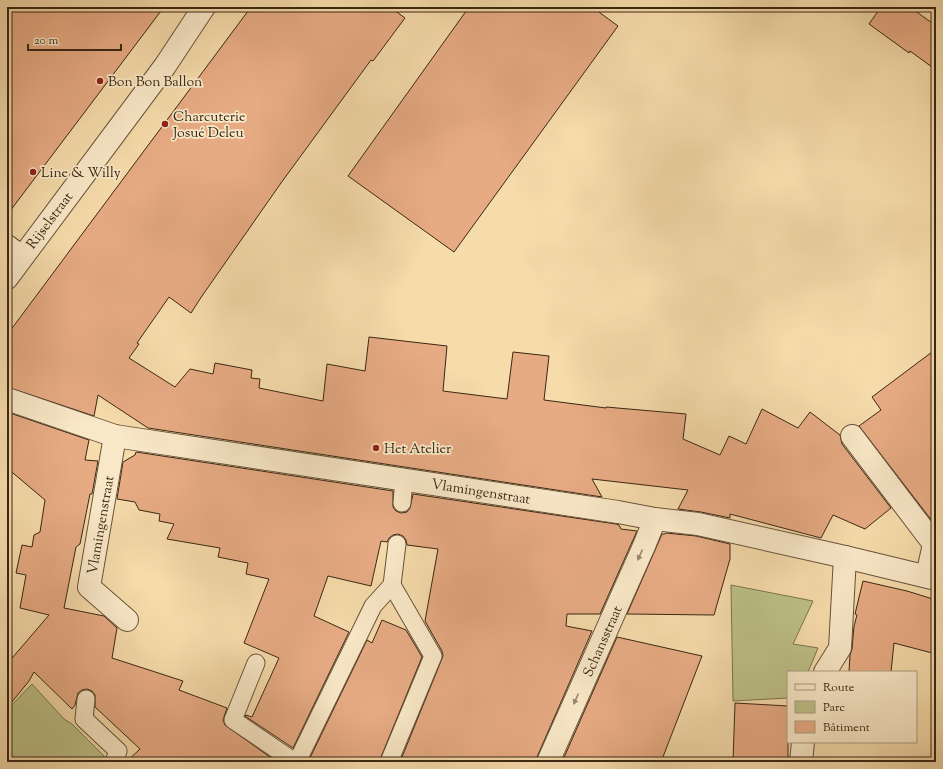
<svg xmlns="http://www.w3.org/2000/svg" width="943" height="769" font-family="'Sorts Mill Goudy',serif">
<rect width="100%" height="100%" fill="#f6dbab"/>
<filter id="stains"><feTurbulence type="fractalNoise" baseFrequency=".005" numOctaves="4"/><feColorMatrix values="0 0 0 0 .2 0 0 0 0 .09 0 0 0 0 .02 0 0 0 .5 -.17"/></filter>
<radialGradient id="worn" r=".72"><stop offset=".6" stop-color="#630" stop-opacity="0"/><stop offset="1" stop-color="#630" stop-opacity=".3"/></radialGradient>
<g fill="#bdc088" stroke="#7b744e">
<path d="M731,585L813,601L793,644L818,648L808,672H788V698L733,701Z"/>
<path d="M32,684L64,719L72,724L104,756L106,762H7V710Z"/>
</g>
<g fill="#e7ab84" stroke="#392714">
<path d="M7,7H164L7,215Z"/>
<path d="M251,7H390L405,18L373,61L371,60L281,183L202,296L191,313L169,297L137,343L139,344L129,358L175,387L190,369L213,374L215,363L252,370L251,378L260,379L259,388L323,401L327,364L365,371L369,337L447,346L443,391L507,399L513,352L549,356L544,400L606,408V407L686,414L683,439L720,455L729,436L746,444L762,409L798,428L810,412L840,435L842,444L891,508L865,529L833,515L821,538L730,514V518L701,512L678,509L688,490L592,479L602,497L148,428L98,395L94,416L7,387V335Z"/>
<path d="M469,7H592L618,26L454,252L348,176Z"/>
<path d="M881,7H910L936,26V70L910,51L909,53L869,24Z"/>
<path d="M936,349V526L859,426L881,410L872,397Z"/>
<path d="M7,412L89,440L85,460L98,461L92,494H90L80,544L76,547L64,608L104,616L117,628L112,658L183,681L179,690L227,708L223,720L225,725L277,762H126L140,749L95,707V695L92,691L87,689L82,690L78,693L75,705L72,709L34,672L29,681L7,708V664L49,615L20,608L26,575L16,573L22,545L32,547L34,535L40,532L45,500L7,468Z"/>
<path d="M136,452L393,491V507L396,511L401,513L407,512L410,508L413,494L616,524L619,525L621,529L637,531L600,614H567L566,626L592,631L537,757L536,762H400L443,656L442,651L425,621L438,549L407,545L406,540L403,536L398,534L393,535L389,538L387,542L381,541L371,586L328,576L314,616L349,632L293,748L245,716L246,715L252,717L279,658L244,643L269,579L246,574L248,563L218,557L220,548L167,539L174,524L159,521L160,514L139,510L135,502L117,499L123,462L135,455Z"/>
<path d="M666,533L696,536L730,544V559L714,615L627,614L662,534H665Z"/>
<path d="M863,581L907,591L936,600V654L894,643L891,672H849L850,655L852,649L854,626L857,615L855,614Z"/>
<path d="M382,620L406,630L422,657L379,762H308L367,640L372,643Z"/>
<path d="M617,637L702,656L661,762H562Z"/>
<path d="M735,703L788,706V762H733Z"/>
</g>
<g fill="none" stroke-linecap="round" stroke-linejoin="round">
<defs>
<g id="service">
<path d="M402,503L404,479"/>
<path d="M256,663L233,720L295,762"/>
<path d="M86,699L84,719L118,751L114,762"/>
<path d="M297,762L373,606L392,585L397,544"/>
<path d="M389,762L433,656L392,585"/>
</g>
<g id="minor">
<path d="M7,246L22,257"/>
<path d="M7,399L115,436L618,512L655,519L698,524L845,557L936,579"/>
<path d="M115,436L89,587L127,620"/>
<path d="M852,436L934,544L927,576"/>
<path d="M825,672L840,648L845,557"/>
<path d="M548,762L644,546L655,519"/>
<path d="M801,762L803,742"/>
</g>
<path id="tertiary" d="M7,278L165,66L204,7"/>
</defs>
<use href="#service" stroke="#68543a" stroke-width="19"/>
<use href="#minor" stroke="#68543a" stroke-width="24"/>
<use href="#tertiary" stroke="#68543a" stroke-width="24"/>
<use href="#service" stroke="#f9e8c8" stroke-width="17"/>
<use href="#minor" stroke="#f9e8c8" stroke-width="22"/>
<use href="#tertiary" stroke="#f9e8c8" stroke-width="22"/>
</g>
<defs><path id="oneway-solid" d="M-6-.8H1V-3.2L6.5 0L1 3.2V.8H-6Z"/></defs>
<g fill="#99886e">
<use href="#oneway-solid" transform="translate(640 555) rotate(114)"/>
<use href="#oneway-solid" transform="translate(576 699) rotate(114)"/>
</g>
<g fill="#8f2418" stroke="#f9e8c8" stroke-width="1.5">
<circle cx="100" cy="81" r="4"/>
<circle cx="165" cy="124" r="4"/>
<circle cx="33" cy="172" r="4"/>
<circle cx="376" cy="448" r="4"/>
</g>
<g text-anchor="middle" stroke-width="3.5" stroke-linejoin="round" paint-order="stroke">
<g font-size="14" fill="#392714" stroke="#f9e8c8" text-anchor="start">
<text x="108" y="86">Bon Bon Ballon</text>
<text x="173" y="121">Charcuterie<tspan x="173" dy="16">Josué Deleu</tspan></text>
<text x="41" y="177">Line &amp; Willy</text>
<text x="384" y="453">Het Atelier</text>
</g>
<g font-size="14" fill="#392714" stroke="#f9e8c8">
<text transform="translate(49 220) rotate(-53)" y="5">Rijselstraat</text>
<text transform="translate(481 491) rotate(9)" y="5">Vlamingenstraat</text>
<text transform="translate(100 525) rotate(-80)" y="5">Vlamingenstraat</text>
<text transform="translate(602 641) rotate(-66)" y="5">Schansstraat</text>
</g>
</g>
<rect width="943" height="769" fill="none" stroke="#f6dbab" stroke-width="24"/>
<rect x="8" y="8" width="927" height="753" fill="none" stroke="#392714" stroke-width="2"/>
<rect x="12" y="12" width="919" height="745" fill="none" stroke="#392714"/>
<rect x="787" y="671" width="130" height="72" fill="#f9e8c8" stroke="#ac9b80"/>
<rect x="795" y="684" width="20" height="6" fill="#f9e8c8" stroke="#ac9b80"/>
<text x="823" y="691" font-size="12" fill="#392714">Route</text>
<rect x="795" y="701" width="20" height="12" fill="#bdc088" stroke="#ac9b80"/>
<text x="823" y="711" font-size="12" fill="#392714">Parc</text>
<rect x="795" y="721" width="20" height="12" fill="#e7ab84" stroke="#ac9b80"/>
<text x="823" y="731" font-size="12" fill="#392714">Bâtiment</text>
<path d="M28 44v6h93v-6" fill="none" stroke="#392714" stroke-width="2"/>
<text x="34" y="44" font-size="12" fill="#392714" stroke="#f9e8c8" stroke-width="3" paint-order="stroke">20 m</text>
<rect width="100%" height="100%" filter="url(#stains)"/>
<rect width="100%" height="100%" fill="url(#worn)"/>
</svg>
